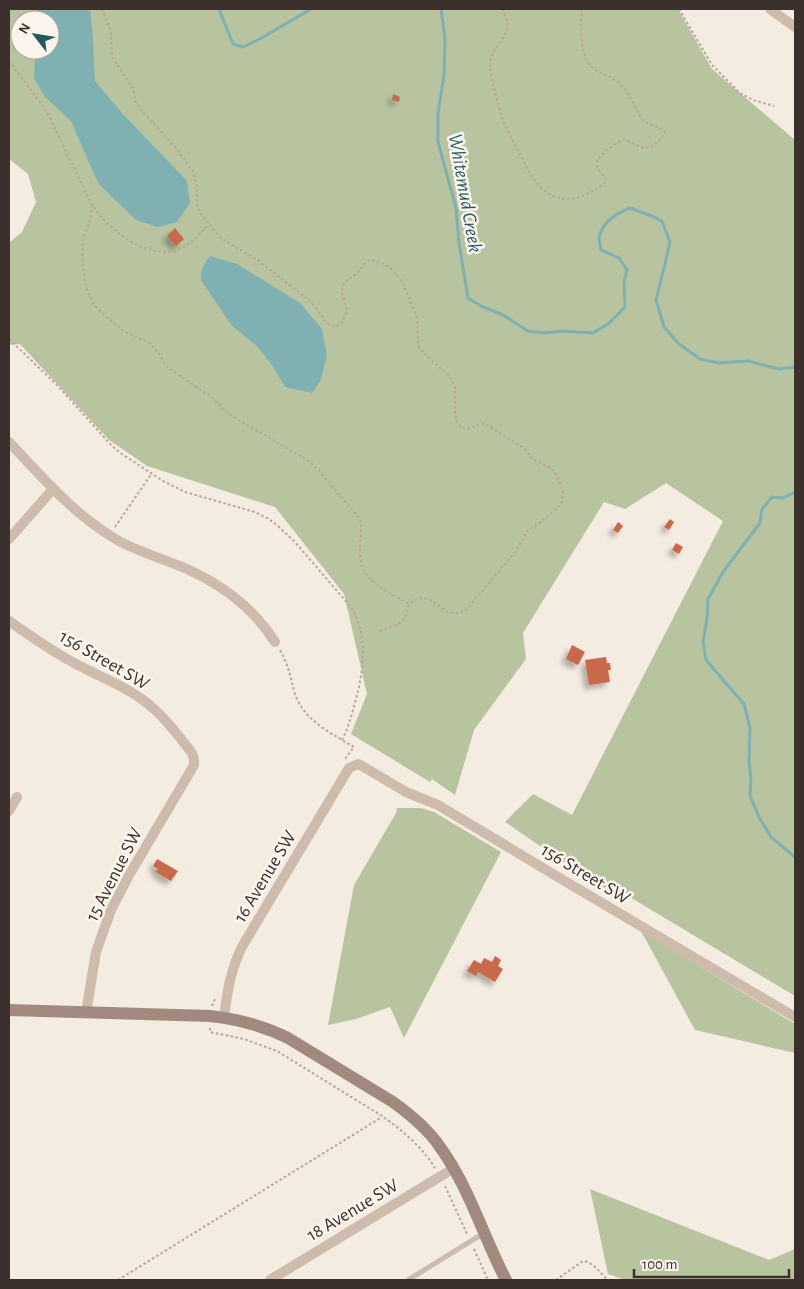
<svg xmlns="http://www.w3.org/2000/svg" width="804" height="1289" font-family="'Alegreya Sans',sans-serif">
<defs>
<filter id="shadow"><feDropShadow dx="-4.5" dy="4.5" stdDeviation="2.5" flood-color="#0004"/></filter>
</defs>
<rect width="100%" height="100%" fill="#f4ebe1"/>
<g fill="#b8c4a0" fill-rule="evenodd">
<path d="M9,9H678L712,69L795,140V996L618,890L616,898L505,822L533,794L572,815L723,521L666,483L625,509L604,502L523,633L526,659L474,730L455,795L432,779L430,782L351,734L367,694L344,594L275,507L147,466L109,440L20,344L9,345V243L22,232L36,202L28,174L9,159ZM20,20H50V50H20Z"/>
<path d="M397,808H421L434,812L501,852L404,1038L390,1007L356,1019L328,1025L354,885L396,813Z"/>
<path d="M641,931L795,1024V1053L695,1030Z"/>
<path d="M590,1189L769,1260L795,1249V1280H625L608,1274Z"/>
</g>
<g fill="#7fb0b2">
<path d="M37,9H90L93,39L95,81L122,113L187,181L190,203L177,222L158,227L136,220L98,183L71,121L45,97L34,78L35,50H50V20H34Z"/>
<path d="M210,256L237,264L300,303L322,329L327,356L320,382L312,393L285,387L272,365L256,345L232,326L201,280C200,270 204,264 210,256Z"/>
</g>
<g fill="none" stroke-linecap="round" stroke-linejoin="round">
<g stroke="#7fb0b2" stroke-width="3">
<path d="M219,9L233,44L243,47L258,40L311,9"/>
<path d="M441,9L445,38L444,75L438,113V142L456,208L459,243L468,298L481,306L503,315L528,331L544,333L564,331L593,333L608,324L625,307L624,282L627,270L619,258L601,250C601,247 599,242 599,238C602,222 617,213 630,208L652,216L662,221L670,242L665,264L656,300L664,327L679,344L700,359L719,363L748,361L779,369L795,367"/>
<path d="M795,492L783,498L772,497L762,509L760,523L723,572L708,599L707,619L703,642L706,660L744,704L750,728L749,760L751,780L750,796L759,817L771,837L795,857"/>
</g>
</g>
<g fill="#c8694b" filter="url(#shadow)">
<path d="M393,94L400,97L399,102L392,100Z"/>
<path d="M175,228L184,239L176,246L167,236Z"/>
<path d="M670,519L674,522L669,530L664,527Z"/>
<path d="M618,522L623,526L618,533L613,530Z"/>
<path d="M676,543L683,547L679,554L672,550Z"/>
<path d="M572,645L585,652L578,665L566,659Z"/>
<path d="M606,657L607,663H610L611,670H608L610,682L589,685L585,660Z"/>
<path d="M157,859L178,871L171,881L155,872L158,869L153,866Z"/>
<path d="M495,956L501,960L498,966L503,969L495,982L478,972L476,976L467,971L474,960L481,964L484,958L492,962Z"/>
</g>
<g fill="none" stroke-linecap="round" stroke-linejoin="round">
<g stroke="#b9a596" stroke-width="2" stroke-dasharray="2.5 2.5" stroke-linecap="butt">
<path d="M102,9L111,32L112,57L132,87L134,91L135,101L141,110L177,149L193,171L197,187V208L210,225L221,238L256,259L309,300L318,310L326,323L334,326H337L343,321L347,310L342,292L343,285L345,282L358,272L364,264L369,260C393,263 401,278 409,298C412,305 416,313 417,320C418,330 417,339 419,348L450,377L455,387V414L458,425L464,429H468L480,424H484L490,427L524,448L532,459L551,468L557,476L563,490L562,501L559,506L542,521L527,531L516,551L468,608C447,624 438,598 422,598C420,598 417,599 415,600C403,606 410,615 401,622C395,627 386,628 380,631"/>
<path d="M502,9C519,37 489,44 490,65C490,74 493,83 495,92C498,103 501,115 505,125C513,143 523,160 532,177C548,199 568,206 592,191C598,188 604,186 606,179L600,172L596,164C597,161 598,159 600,157C603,152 620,139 626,140C629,141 633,144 636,145C651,152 657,144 665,132C659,126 649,126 642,119C634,106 629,90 616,81C606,73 591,72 586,59C582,49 581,35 581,24C581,19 583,14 581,9"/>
<path d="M679,9L712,65L740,93L753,100L774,106"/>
<path d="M9,61L46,110L92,205C109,230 147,261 179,249C191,245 200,233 209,225"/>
<path d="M92,205L90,220L83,240L82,257L84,275L87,290L96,307L101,312L123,331L150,343L157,351L167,367L210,396L230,415L309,461L320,472L360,519C363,528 360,537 360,546C360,553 360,562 363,569C370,584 395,596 409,604"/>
<path d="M9,339L57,385L112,446L122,454L163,481L185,492L255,512L269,519L278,526L294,541L351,607C368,636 364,668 356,699C352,714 349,726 342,740"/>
<path d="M115,527L152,473"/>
<path d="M280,650C289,666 290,677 295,694C304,721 331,733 354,747L345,759"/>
<path d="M212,1006L216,997"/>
<path d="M210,1028V1032L244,1039L277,1051L382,1116C402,1130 423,1148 435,1168"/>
<path d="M445,1186L468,1236"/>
<path d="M474,1249L488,1280"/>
<path d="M118,1280L382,1117"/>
<path d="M556,1280L583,1261C593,1262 600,1273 608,1280"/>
</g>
<path stroke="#cdbbac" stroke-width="5" d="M408,1280L484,1233"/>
<g stroke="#cdbbac" stroke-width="10">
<path d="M770,9L795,27"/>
<path d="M9,442C43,478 75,516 119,541C141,553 165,559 189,570C224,586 254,609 275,642"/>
<path d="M9,539L53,489"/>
<path d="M9,621C28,634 47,648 67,659C96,676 129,686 154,709C168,721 180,738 192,753L194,759V765L128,877L111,910L96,952L86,1013"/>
<path d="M9,811L17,797"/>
<path d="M224,1018C227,992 231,968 243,945L349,768L358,764L362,766L406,792L438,805L563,880L795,1017"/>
<path d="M270,1280L454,1168"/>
</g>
<path stroke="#a18a7d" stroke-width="12" d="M9,1010L210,1016C238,1019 264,1026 288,1038L393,1102C411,1115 428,1129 440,1147C469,1187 483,1236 506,1280"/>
</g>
<g text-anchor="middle" stroke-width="5" stroke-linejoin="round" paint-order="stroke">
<g font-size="19" fill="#3b302b" stroke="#fbf5ee">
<text transform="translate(105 659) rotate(30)" y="7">156 Street SW</text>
<text transform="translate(586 873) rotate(31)" y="7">156 Street SW</text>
<text transform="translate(113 874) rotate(-63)" y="7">15 Avenue SW</text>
<text transform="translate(264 876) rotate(-59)" y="7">16 Avenue SW</text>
<text transform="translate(352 1209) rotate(-31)" y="7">18 Avenue SW</text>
</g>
<g font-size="20" font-style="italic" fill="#1f5a5e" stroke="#fbf5ee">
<text transform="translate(466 193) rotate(80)" y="7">Whitemud Creek</text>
</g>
</g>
<rect width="804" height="1289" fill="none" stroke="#3b302b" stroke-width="20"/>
<g transform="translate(35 35) rotate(301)"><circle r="24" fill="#fbf5ee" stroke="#aea6a0"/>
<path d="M0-4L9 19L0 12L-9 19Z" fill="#1f5a5e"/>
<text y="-8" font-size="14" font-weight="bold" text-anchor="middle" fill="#3b302b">N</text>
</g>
<path d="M634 1269v8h155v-8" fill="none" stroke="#3b302b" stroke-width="2.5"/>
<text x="642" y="1269" font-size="15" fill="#3b302b" stroke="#fbf5ee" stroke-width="4" paint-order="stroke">100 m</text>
</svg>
